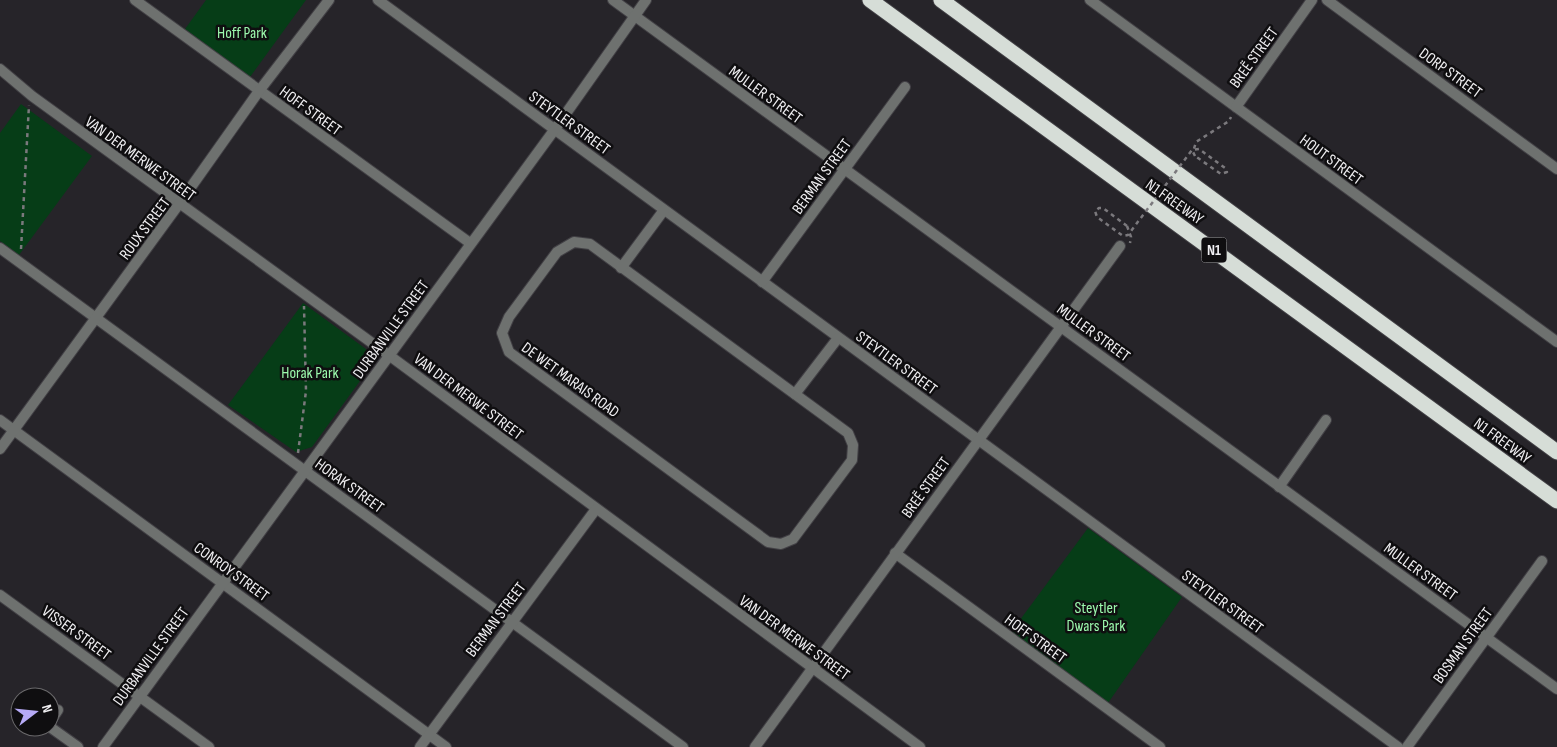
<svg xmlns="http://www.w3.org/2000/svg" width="1557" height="747" font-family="'Sofia Sans Condensed',sans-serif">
<rect width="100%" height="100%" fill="#262429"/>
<g fill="#063d17">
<path d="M206,0H306L250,77L185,29Z"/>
<path d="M21,104L92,156L19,255L0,241V133Z"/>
<path d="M303,303L366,349C372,357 372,361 368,370L312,447L296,452L228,405Z"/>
<path d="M1088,528L1182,597L1108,703L1011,632Z"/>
</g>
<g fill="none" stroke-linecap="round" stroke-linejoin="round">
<defs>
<g id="street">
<path d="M135,0L470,243"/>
<path d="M378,0L1398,747"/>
<path d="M613,0L1557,689"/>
<path d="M1090,0L1557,342"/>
<path d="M1327,0L1557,169"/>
<path d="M0,69L32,96L390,356L920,747"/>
<path d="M1236,107L1312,0"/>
<path d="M574,242L590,244L848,433L853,445L852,460L793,539L781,544L768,542L509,352L502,333L509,317L557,252Z"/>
<path d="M0,248L683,747"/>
<path d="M621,268L664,210"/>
<path d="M762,282L905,87"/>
<path d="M795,394L838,338"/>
<path d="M0,420L446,747"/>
<path d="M0,449L179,204L259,91L329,0"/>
<path d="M1279,487L1326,420"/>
<path d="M895,553L1160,747"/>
<path d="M0,595L209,747"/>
<path d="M50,722L58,710"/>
<path d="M50,727L78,747"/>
<path d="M103,747L555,129L646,0"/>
<path d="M420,747L596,509"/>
<path d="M755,747L1120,246"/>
<path d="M1407,747L1542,561"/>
</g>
<g id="highway">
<path d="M870,0L1557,501"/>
<path d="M941,0L1557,452"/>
</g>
</defs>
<use href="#street" stroke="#424045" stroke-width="12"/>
<use href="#highway" stroke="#424045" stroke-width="17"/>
<g stroke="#7b797d" stroke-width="2.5" stroke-dasharray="4 4" stroke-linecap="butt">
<path d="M1195,156L1193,152L1196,142L1229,121L1231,117"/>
<path d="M1127,226L1131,237L1130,243"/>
<path d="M21,249L29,105"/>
<path d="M298,453L306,391L304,306"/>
</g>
<use href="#street" stroke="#6e716f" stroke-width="10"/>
<use href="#highway" stroke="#d6ddd7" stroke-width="15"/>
<path stroke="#7b797d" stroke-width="2.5" stroke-dasharray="4 4" stroke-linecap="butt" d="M1127,226L1103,208H1099L1095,211L1097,217L1123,236L1128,235L1192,150L1199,149L1225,168L1227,172L1221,174L1195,156"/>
</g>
<g text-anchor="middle" stroke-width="5" stroke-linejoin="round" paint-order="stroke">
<rect fill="#0f0e10" stroke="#acacae" stroke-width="1" x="1201.5" y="237.5" width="25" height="25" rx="4"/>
<g font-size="15" font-weight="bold" fill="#f0eff2">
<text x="1214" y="255">N1</text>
</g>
<g font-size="16" fill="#9cf9ad" stroke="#0f0e10">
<text x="242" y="38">Hoff Park</text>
<text x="310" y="378">Horak Park</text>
<text x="1096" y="613">Steytler<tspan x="1096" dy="18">Dwars Park</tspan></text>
</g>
<g font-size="16" fill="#f0eff2" stroke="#0f0e10">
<text transform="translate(1253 57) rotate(-54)" y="6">BREË STREET</text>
<text transform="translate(1451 72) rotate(36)" y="6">DORP STREET</text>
<text transform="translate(766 94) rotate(36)" y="6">MULLER STREET</text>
<text transform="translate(311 110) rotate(36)" y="6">HOFF STREET</text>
<text transform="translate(570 122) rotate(36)" y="6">STEYTLER STREET</text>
<text transform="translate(141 158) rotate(36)" y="6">VAN DER MERWE STREET</text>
<text transform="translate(1332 159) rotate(36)" y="6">HOUT STREET</text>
<text transform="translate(821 176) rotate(-54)" y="6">BERMAN STREET</text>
<text transform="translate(1175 201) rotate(35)" y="6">N1 FREEWAY</text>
<text transform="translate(144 228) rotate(-53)" y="6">ROUX STREET</text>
<text transform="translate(390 329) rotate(-54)" y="6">DURBANVILLE STREET</text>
<text transform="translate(1094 332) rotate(36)" y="6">MULLER STREET</text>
<text transform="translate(897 362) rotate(36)" y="6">STEYTLER STREET</text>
<text transform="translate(571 379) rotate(36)" y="6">DE WET MARAIS ROAD</text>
<text transform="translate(469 396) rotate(37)" y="6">VAN DER MERWE STREET</text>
<text transform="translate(1503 440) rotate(36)" y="6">N1 FREEWAY</text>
<text transform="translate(350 485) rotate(36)" y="6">HORAK STREET</text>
<text transform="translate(925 487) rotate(-54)" y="6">BREË STREET</text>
<text transform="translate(232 571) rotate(36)" y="6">CONROY STREET</text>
<text transform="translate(1421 571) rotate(36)" y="6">MULLER STREET</text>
<text transform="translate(1223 601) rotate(36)" y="6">STEYTLER STREET</text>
<text transform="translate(495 619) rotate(-53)" y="6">BERMAN STREET</text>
<text transform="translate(77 632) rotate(36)" y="6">VISSER STREET</text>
<text transform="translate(795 637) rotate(36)" y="6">VAN DER MERWE STREET</text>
<text transform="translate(1036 638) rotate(36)" y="6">HOFF STREET</text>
<text transform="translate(1462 645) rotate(-54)" y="6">BOSMAN STREET</text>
<text transform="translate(150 656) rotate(-54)" y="6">DURBANVILLE STREET</text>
</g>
</g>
<g transform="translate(35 712) rotate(74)"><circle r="24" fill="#0f0e10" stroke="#69686a"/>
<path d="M0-4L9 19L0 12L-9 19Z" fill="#b7abf7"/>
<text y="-8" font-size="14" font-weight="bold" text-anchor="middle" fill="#f0eff2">N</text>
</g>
</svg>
